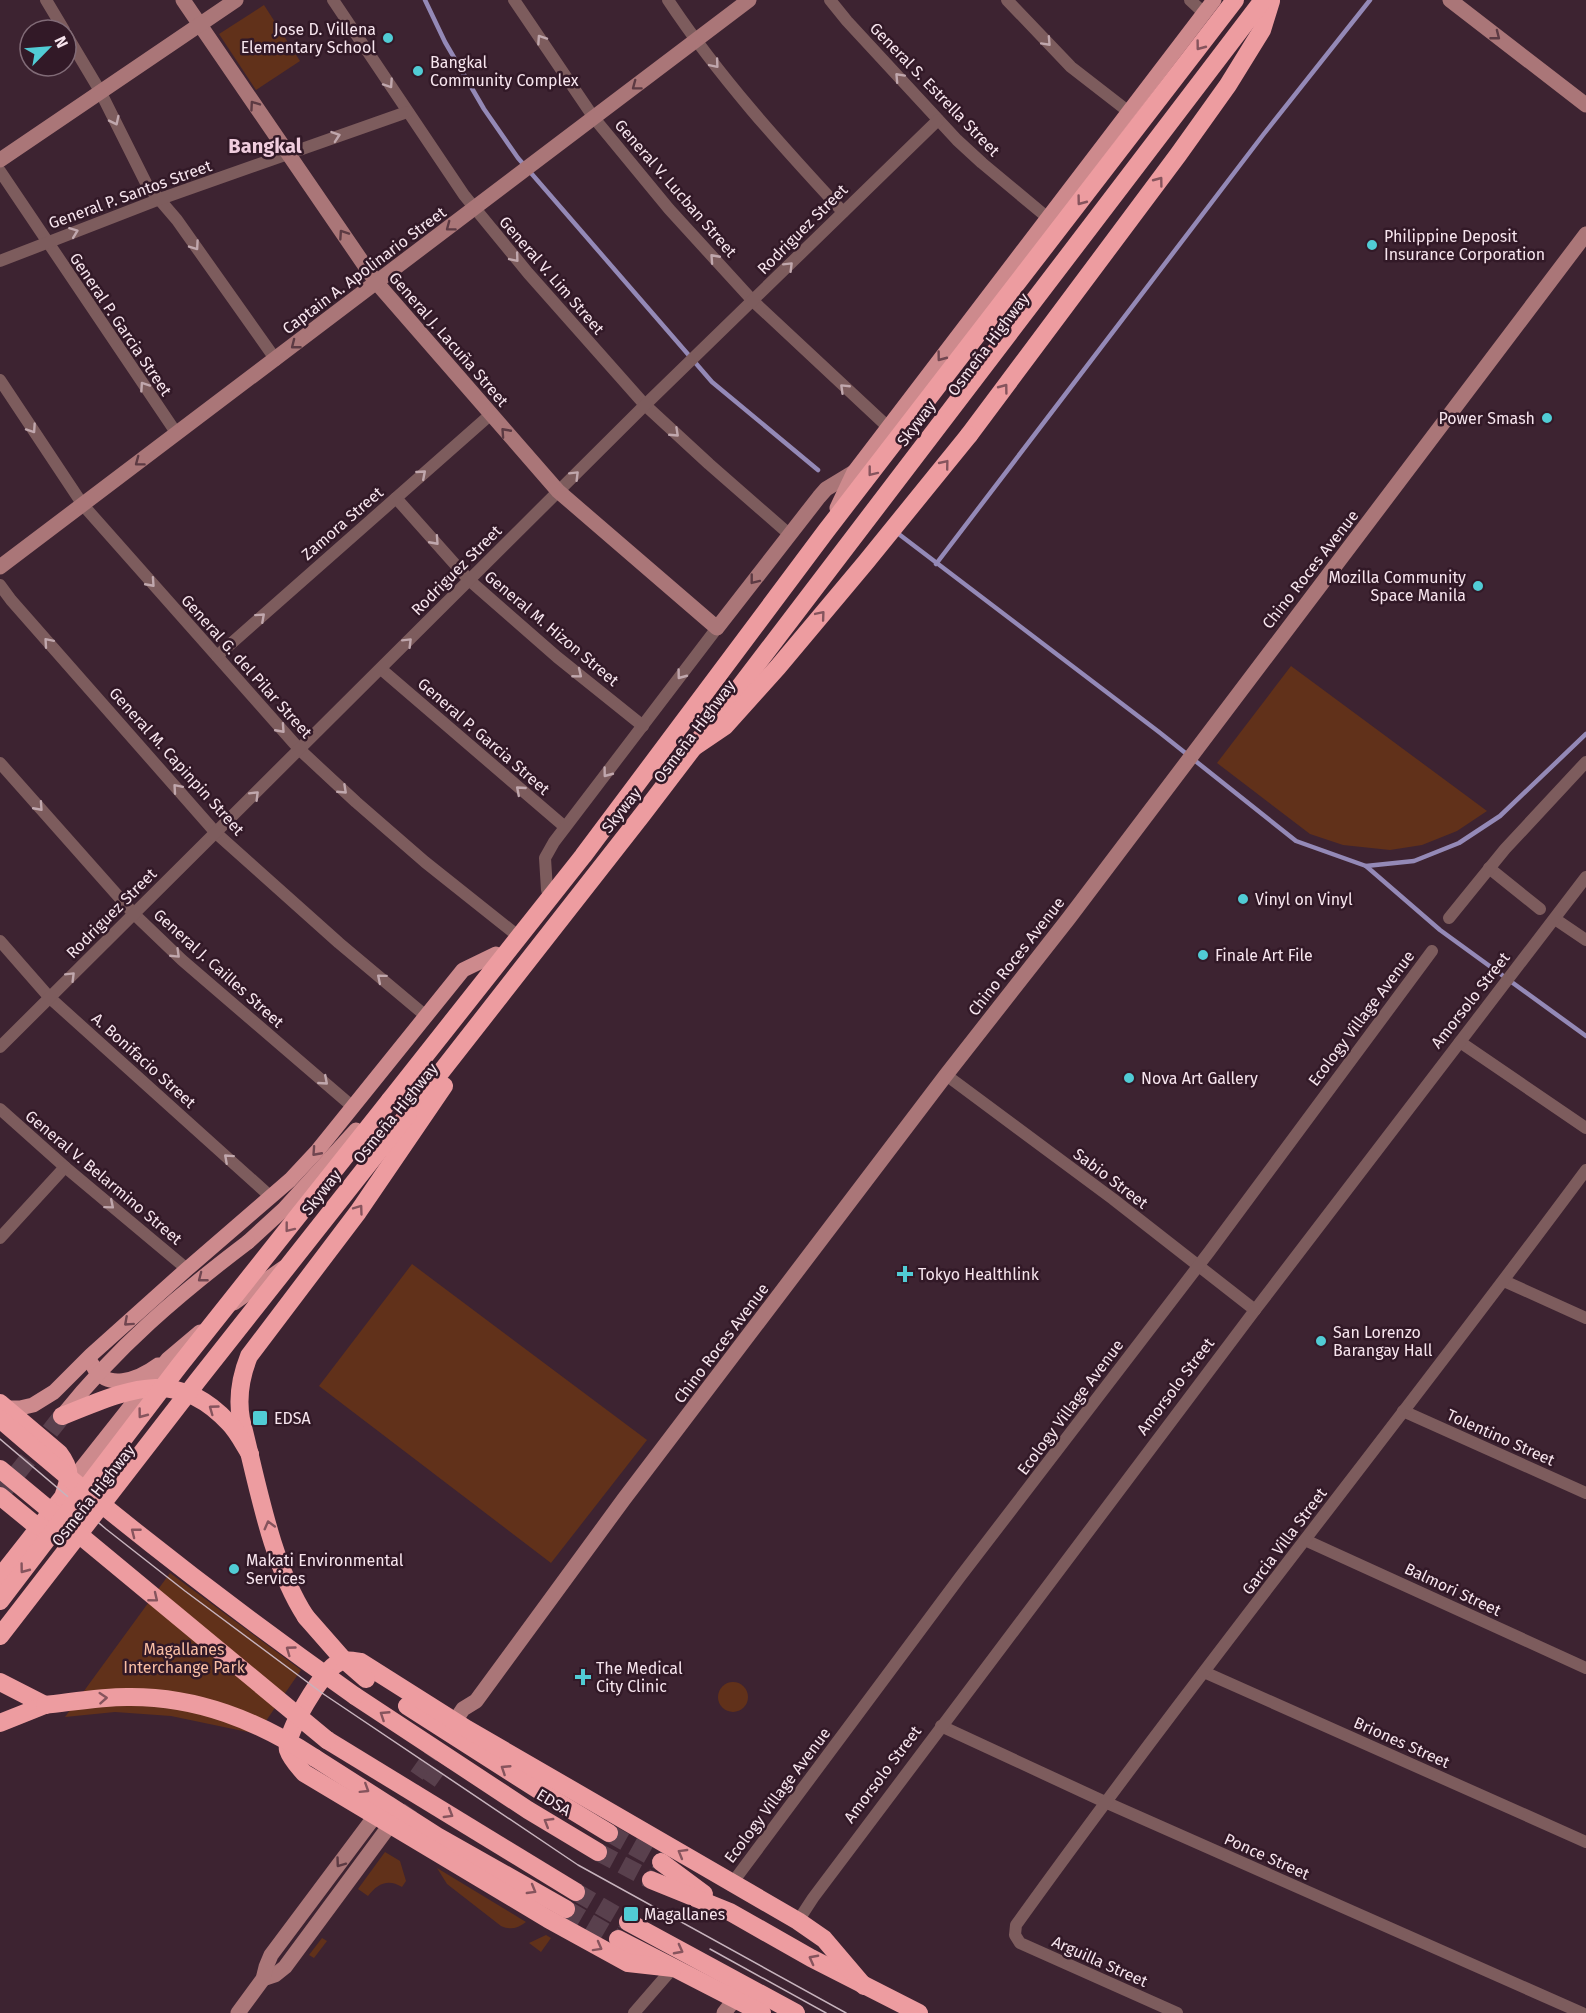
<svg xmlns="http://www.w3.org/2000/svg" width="1586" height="2013" font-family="'Fira Sans',sans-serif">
<rect width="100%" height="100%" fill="#3d2331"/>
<g fill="#61311a">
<path d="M264,5L300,61L256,90L219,34Z"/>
<path d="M1291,666L1487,811L1457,831L1422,845L1390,850L1343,845L1310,834L1217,763Z"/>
<path d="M412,1264L647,1440L551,1563L319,1386Z"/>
<path d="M170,1573L301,1670L257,1734L171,1716L115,1712L65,1717Z"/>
<circle cx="733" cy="1697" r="15"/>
<path d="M385,1852L400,1861L406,1881L402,1887C388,1878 377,1884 368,1896L358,1889Z"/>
<path d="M437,1868L526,1922C517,1929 510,1930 501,1926L447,1884Z"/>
<path d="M546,1935L551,1938L541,1952L529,1943Z"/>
<path d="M322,1938L327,1941L314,1958L309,1955Z"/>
</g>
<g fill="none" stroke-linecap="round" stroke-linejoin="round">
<g stroke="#9489b7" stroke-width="4.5">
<path d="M425,0L445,42L484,109L518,158L712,382L818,470"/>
<path d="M900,535L1159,732L1296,841L1366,866L1440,930L1586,1036"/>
<path d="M936,564L1263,135L1370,0"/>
<path d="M1366,866L1414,861L1459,843L1500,816L1586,734"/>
</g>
<g stroke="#59404d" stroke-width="15" stroke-dasharray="15 8" stroke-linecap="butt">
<path d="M390,1813L451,1727"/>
<path d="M402,1820L463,1734"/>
</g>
<g stroke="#59404d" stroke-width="18" stroke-dasharray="18 9" stroke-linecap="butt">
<path d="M0,1495L62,1416"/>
<path d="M609,1833L661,1862"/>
<path d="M598,1852L651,1880"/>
<path d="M576,1892L628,1922"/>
<path d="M566,1909L618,1939"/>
</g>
<g stroke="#7d5c5d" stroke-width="12">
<path d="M46,0L64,30"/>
<path d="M333,0L464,195L528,273L645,405L709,464L789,534"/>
<path d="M514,0L594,118L669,209L753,301L888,427"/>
<path d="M668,0C719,77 781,145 843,212"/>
<path d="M830,0L847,21L957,140L982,163L1048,218"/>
<path d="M1007,0L1071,67L1129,112"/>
<path d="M1190,0L1204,13"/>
<path d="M66,34L100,91L147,185L177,220L276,360"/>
<path d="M0,171L177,434"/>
<path d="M0,261L160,199L407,112"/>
<path d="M0,380L83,505L300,750L356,802L425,862L513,932"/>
<path d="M396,498L469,580L557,657L643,726"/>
<path d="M0,585L11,600L216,833L339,943L426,1016"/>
<path d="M217,656L490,415"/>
<path d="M381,669L565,827"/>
<path d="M0,763L134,914L182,960L353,1107"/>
<path d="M1489,868L1540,909"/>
<path d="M547,890L545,858L554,842L717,628"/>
<path d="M1449,918L1505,849L1586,762"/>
<path d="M1555,919L1586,940"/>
<path d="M0,941L50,998L271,1197"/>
<path d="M1460,1042L1586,1128"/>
<path d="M0,1047L645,405L938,120"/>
<path d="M946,1075L1113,1199L1255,1310"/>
<path d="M0,1109L65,1167L187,1269"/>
<path d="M0,1238L65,1167"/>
<path d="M1504,1281L1586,1318"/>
<path d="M1403,1411L1586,1493"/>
<path d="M1305,1540L1586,1668"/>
<path d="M1204,1672L1586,1842"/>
<path d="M941,1726L1105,1802L1582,2013"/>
<path d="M733,1882L960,1577L1209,1252L1432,951"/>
<path d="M798,1921L813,1898L1255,1310L1586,877"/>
<path d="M634,2013L673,1968"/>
<path d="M1177,2013L1020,1943L1015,1935L1016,1925C1200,1669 1398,1424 1586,1170"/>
</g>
<g stroke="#aa7678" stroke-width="15">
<path d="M183,0L376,282L558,491L717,628L819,497L826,489L854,472"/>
<path d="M1450,0L1586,105"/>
<path d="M0,160L236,0"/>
<path d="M0,567C251,379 499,188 749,0"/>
<path d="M451,1727L463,1709L476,1701L624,1499L946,1075L1069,918L1586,234"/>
<path d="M263,1979L275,1975L285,1967L390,1825"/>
<path d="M238,2013L263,1979L266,1967L271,1955L375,1816"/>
<path d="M724,2013L735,1999"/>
</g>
<g stroke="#cd8a8d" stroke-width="15">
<path d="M837,508L854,472L1214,0"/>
<path d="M248,1242L284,1209L356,1130"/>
<path d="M234,1303L283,1268"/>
<path d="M92,1364C105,1393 139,1379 158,1365"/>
<path d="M6,1408H20L33,1405L54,1392L91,1355L187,1269L290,1180L318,1150L463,970L496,954"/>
<path d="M67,1490L81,1469L168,1359L200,1332"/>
</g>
<g stroke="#ed9ca0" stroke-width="18">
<path d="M969,435L1178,155L1228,85L1262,30L1271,1"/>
<path d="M390,1100L583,856L826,531L1235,0"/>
<path d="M408,1114L642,815L1263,0"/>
<path d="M0,1403L59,1453C72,1470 70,1478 63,1497L0,1577"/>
<path d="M306,1617C271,1564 257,1481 241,1419C237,1397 241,1376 249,1356L358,1212L444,1086"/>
<path d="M0,1682L45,1705"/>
<path d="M355,1696L528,1810L598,1852"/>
<path d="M407,1706L540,1791L609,1833"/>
<path d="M0,1723L45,1705"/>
<path d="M327,1740L576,1892"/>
<path d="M315,1758L437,1836L566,1909"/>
<path d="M661,1862L704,1894"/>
<path d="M651,1880L730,1912L811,1958L919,2013"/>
<path d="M628,1922L796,2013"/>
<path d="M618,1939L762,2013"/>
<path d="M673,1968L628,1963L548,1919L304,1773C298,1766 291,1759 288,1750C284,1734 323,1670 338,1663C345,1659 354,1661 361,1662L467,1729L798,1921L824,1939L864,1986"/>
</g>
<g stroke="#c7b3bd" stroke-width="1.5">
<path d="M0,1439L106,1529L185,1591L322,1693L578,1865L846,2013"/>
<path d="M710,1949L826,2013"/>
</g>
<path stroke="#cd8a8d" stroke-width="15" d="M62,1416C117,1347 178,1295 248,1242"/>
<g stroke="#ed9ca0" stroke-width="18">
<path d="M694,747L725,726L778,667L866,562L969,435"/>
<path d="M62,1416C124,1392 175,1364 229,1423C237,1431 243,1443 250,1454"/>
<path d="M0,1419C114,1518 232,1609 355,1696"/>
<path d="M0,1469L327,1740"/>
<path d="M0,1496L34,1524L63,1538"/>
<path d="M0,1601L179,1366L390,1100"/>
<path d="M306,1617L342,1658L366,1679"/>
<path d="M0,1636L198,1380L408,1114"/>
<path d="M45,1705C72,1702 100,1697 127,1697C197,1696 258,1721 315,1758"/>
</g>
</g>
<defs><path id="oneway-chevron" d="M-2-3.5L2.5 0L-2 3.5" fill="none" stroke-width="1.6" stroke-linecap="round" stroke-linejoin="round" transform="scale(1.5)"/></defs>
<g stroke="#5c3a43">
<use href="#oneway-chevron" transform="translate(1496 36) rotate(38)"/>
<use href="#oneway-chevron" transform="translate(636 86) rotate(143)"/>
<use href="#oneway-chevron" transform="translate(254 105) rotate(-125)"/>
<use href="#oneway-chevron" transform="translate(450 227) rotate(143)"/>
<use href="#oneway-chevron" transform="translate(343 234) rotate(-124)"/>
<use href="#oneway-chevron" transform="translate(295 345) rotate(142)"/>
<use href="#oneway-chevron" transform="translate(505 432) rotate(-132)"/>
<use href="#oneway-chevron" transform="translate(139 462) rotate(143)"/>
<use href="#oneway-chevron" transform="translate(754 580) rotate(128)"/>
<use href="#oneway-chevron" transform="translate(340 1863) rotate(126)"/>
</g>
<g stroke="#c0a7ad">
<use href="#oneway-chevron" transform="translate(541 39) rotate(-124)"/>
<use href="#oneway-chevron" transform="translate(1047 42) rotate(47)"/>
<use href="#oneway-chevron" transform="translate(715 64) rotate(50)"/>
<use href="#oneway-chevron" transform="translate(899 77) rotate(-133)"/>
<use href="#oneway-chevron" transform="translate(389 84) rotate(56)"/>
<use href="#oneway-chevron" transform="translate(115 121) rotate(64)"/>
<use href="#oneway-chevron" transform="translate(336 136) rotate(-19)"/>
<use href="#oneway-chevron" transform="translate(74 232) rotate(-21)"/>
<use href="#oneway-chevron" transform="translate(195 246) rotate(55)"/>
<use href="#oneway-chevron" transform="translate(515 258) rotate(50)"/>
<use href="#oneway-chevron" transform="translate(714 258) rotate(-132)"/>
<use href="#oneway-chevron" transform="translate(789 266) rotate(-45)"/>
<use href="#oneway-chevron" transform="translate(144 386) rotate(-124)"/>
<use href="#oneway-chevron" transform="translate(844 388) rotate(-136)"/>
<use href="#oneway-chevron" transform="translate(32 429) rotate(56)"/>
<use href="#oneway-chevron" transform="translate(675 433) rotate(43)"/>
<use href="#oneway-chevron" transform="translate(422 474) rotate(-41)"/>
<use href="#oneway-chevron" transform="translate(575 475) rotate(-45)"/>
<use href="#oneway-chevron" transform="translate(435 541) rotate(48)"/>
<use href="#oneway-chevron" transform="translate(151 583) rotate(48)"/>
<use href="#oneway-chevron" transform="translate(261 617) rotate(-42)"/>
<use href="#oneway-chevron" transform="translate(48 642) rotate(-131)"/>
<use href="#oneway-chevron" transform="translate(408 642) rotate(-45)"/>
<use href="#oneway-chevron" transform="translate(578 674) rotate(39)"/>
<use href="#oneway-chevron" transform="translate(681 675) rotate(127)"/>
<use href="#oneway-chevron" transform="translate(281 729) rotate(48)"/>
<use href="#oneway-chevron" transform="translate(607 773) rotate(127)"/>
<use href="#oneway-chevron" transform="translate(177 788) rotate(-131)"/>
<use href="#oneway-chevron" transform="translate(343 790) rotate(43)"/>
<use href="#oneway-chevron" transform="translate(520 790) rotate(-139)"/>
<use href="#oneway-chevron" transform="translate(255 795) rotate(-45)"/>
<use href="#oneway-chevron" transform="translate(39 807) rotate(48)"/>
<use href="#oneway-chevron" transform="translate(176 954) rotate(44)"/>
<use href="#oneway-chevron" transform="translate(71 976) rotate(-45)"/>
<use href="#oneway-chevron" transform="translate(381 978) rotate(-140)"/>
<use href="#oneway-chevron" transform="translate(324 1081) rotate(41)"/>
<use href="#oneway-chevron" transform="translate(228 1158) rotate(-138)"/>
<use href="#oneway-chevron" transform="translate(110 1205) rotate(40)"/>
</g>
<g stroke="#86545d">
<use href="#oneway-chevron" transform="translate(1200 46) rotate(127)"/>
<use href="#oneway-chevron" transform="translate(1159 181) rotate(-53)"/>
<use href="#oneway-chevron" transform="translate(1081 201) rotate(127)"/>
<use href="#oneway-chevron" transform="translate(1004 388) rotate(-53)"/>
<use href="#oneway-chevron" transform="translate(945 464) rotate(-51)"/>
<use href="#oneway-chevron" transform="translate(872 472) rotate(128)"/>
<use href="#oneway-chevron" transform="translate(821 615) rotate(-50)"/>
<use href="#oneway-chevron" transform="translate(359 1209) rotate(-54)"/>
<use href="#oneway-chevron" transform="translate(289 1228) rotate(128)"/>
<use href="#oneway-chevron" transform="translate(213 1409) rotate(-144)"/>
<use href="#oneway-chevron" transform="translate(142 1414) rotate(127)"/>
<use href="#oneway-chevron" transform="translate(269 1525) rotate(-105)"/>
<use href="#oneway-chevron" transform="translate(135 1532) rotate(-142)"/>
<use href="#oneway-chevron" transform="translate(24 1569) rotate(127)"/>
<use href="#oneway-chevron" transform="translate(154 1598) rotate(39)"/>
<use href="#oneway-chevron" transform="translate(290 1650) rotate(-144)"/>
<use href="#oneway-chevron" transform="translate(103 1698) rotate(-4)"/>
<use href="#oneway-chevron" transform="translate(384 1715) rotate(-147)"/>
<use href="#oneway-chevron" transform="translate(505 1769) rotate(-147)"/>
<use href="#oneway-chevron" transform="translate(365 1789) rotate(32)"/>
<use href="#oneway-chevron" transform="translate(449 1814) rotate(31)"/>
<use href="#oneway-chevron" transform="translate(548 1822) rotate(-149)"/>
<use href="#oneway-chevron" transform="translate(682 1853) rotate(-150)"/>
<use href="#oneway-chevron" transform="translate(532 1890) rotate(30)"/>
<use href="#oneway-chevron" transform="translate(598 1947) rotate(29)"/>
<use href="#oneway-chevron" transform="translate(679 1950) rotate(28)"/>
<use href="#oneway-chevron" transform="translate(813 1959) rotate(-152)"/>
</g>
<g stroke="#704650">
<use href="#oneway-chevron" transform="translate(941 357) rotate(127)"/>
<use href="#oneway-chevron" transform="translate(316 1152) rotate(132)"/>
<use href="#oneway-chevron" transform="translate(202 1278) rotate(142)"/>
<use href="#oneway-chevron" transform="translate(128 1322) rotate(138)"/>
</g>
<g fill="#51ccd5" stroke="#321927" stroke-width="2">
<circle cx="388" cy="38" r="6"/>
<circle cx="418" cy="71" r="6"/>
<circle cx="1372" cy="245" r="6"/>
<circle cx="1547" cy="418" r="6"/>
<circle cx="1478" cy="586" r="6"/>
<circle cx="1243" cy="899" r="6"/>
<circle cx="1203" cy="955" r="6"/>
<circle cx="1129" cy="1078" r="6"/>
<path d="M902 1265h6v6h6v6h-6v6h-6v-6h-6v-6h6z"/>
<circle cx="1321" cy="1341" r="6"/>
<rect x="252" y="1410" width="16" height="16" rx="3"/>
<circle cx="234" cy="1569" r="6"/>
<path d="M580 1668h6v6h6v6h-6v6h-6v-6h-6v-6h6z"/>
<rect x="623" y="1906" width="16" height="16" rx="3"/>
</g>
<g text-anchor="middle" stroke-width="5" stroke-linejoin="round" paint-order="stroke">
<g font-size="16" fill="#f7e5ee" stroke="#321927" text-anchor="start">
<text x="376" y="35" text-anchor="end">Jose D. Villena<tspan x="376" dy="18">Elementary School</tspan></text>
<text x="430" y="68">Bangkal<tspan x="430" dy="18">Community Complex</tspan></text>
<text x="1384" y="242">Philippine Deposit<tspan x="1384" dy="18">Insurance Corporation</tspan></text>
<text x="1535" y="424" text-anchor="end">Power Smash</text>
<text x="1466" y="583" text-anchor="end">Mozilla Community<tspan x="1466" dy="18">Space Manila</tspan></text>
<text x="1255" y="905">Vinyl on Vinyl</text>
<text x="1215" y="961">Finale Art File</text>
<text x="1141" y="1084">Nova Art Gallery</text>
<text x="918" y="1280">Tokyo Healthlink</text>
<text x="1333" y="1338">San Lorenzo<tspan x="1333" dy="18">Barangay Hall</tspan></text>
<text x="274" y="1424">EDSA</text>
<text x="246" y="1566">Makati Environmental<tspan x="246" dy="18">Services</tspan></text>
<text x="596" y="1674">The Medical<tspan x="596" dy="18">City Clinic</tspan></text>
<text x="644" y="1920">Magallanes</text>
</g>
<g font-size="16" fill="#f7e5ee" stroke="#321927">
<text transform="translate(935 89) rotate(46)" y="6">General S. Estrella Street</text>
<text transform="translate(676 188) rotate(49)" y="6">General V. Lucban Street</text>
<text transform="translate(130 194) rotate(-20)" y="6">General P. Santos Street</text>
<text transform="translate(802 229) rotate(-45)" y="6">Rodriguez Street</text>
<text transform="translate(364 270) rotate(-37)" y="6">Captain A. Apolinario Street</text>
<text transform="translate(552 275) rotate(49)" y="6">General V. Lim Street</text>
<text transform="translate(121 324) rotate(56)" y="6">General P. Garcia Street</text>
<text transform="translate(449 339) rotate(49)" y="6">General J. Lacuña Street</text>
<text transform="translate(988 344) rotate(-53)" y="6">Osmeña Highway</text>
<text transform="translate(916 423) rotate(-53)" y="6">Skyway</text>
<text transform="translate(342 523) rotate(-41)" y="6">Zamora Street</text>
<text transform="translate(1310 569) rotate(-52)" y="6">Chino Roces Avenue</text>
<text transform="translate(456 570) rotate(-45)" y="6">Rodriguez Street</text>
<text transform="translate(552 628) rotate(40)" y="6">General M. Hizon Street</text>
<text transform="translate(247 666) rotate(48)" y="6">General G. del Pilar Street</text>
<text transform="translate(694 731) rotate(-53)" y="6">Osmeña Highway</text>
<text transform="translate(484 736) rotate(41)" y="6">General P. Garcia Street</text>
<text transform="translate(177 761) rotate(48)" y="6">General M. Capinpin Street</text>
<text transform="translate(621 810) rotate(-52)" y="6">Skyway</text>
<text transform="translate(111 913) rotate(-45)" y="6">Rodriguez Street</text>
<text transform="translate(1016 956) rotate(-52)" y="6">Chino Roces Avenue</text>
<text transform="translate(219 968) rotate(42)" y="6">General J. Cailles Street</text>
<text transform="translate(1470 1000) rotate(-52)" y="6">Amorsolo Street</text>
<text transform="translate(1361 1018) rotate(-53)" y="6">Ecology Village Avenue</text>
<text transform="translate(144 1060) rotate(42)" y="6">A. Bonifacio Street</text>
<text transform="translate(395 1113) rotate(-51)" y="6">Osmeña Highway</text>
<text transform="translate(104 1177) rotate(40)" y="6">General V. Belarmino Street</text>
<text transform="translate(1111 1178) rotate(37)" y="6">Sabio Street</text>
<text transform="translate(321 1192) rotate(-52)" y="6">Skyway</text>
<text transform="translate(721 1343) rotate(-53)" y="6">Chino Roces Avenue</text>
<text transform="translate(1175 1386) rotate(-53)" y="6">Amorsolo Street</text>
<text transform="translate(1070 1407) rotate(-53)" y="6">Ecology Village Avenue</text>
<text transform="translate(1501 1437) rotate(24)" y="6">Tolentino Street</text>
<text transform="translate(93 1495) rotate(-52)" y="6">Osmeña Highway</text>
<text transform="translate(1284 1541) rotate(-53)" y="6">Garcia Villa Street</text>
<text transform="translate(1453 1589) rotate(25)" y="6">Balmori Street</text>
<text transform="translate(1402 1742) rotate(24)" y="6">Briones Street</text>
<text transform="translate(882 1774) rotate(-53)" y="6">Amorsolo Street</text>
<text transform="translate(777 1795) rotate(-53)" y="6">Ecology Village Avenue</text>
<text transform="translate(554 1802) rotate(31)" y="6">EDSA</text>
<text transform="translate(1267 1856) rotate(24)" y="6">Ponce Street</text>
<text transform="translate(1100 1961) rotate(24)" y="6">Arguilla Street</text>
</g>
<g font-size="16" fill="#f9bea4" stroke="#321927">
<text x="184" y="1655">Magallanes<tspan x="184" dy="18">Interchange Park</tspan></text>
</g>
<g font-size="20" font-weight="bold" fill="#f0cdde" stroke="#321927">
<text x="265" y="153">Bangkal</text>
</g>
</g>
<g transform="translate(48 48) rotate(65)"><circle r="28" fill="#321927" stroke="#816b77" stroke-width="1.5"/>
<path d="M0-4.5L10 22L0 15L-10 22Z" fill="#51ccd5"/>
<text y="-9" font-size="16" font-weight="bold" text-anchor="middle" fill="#f7e5ee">N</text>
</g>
</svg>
